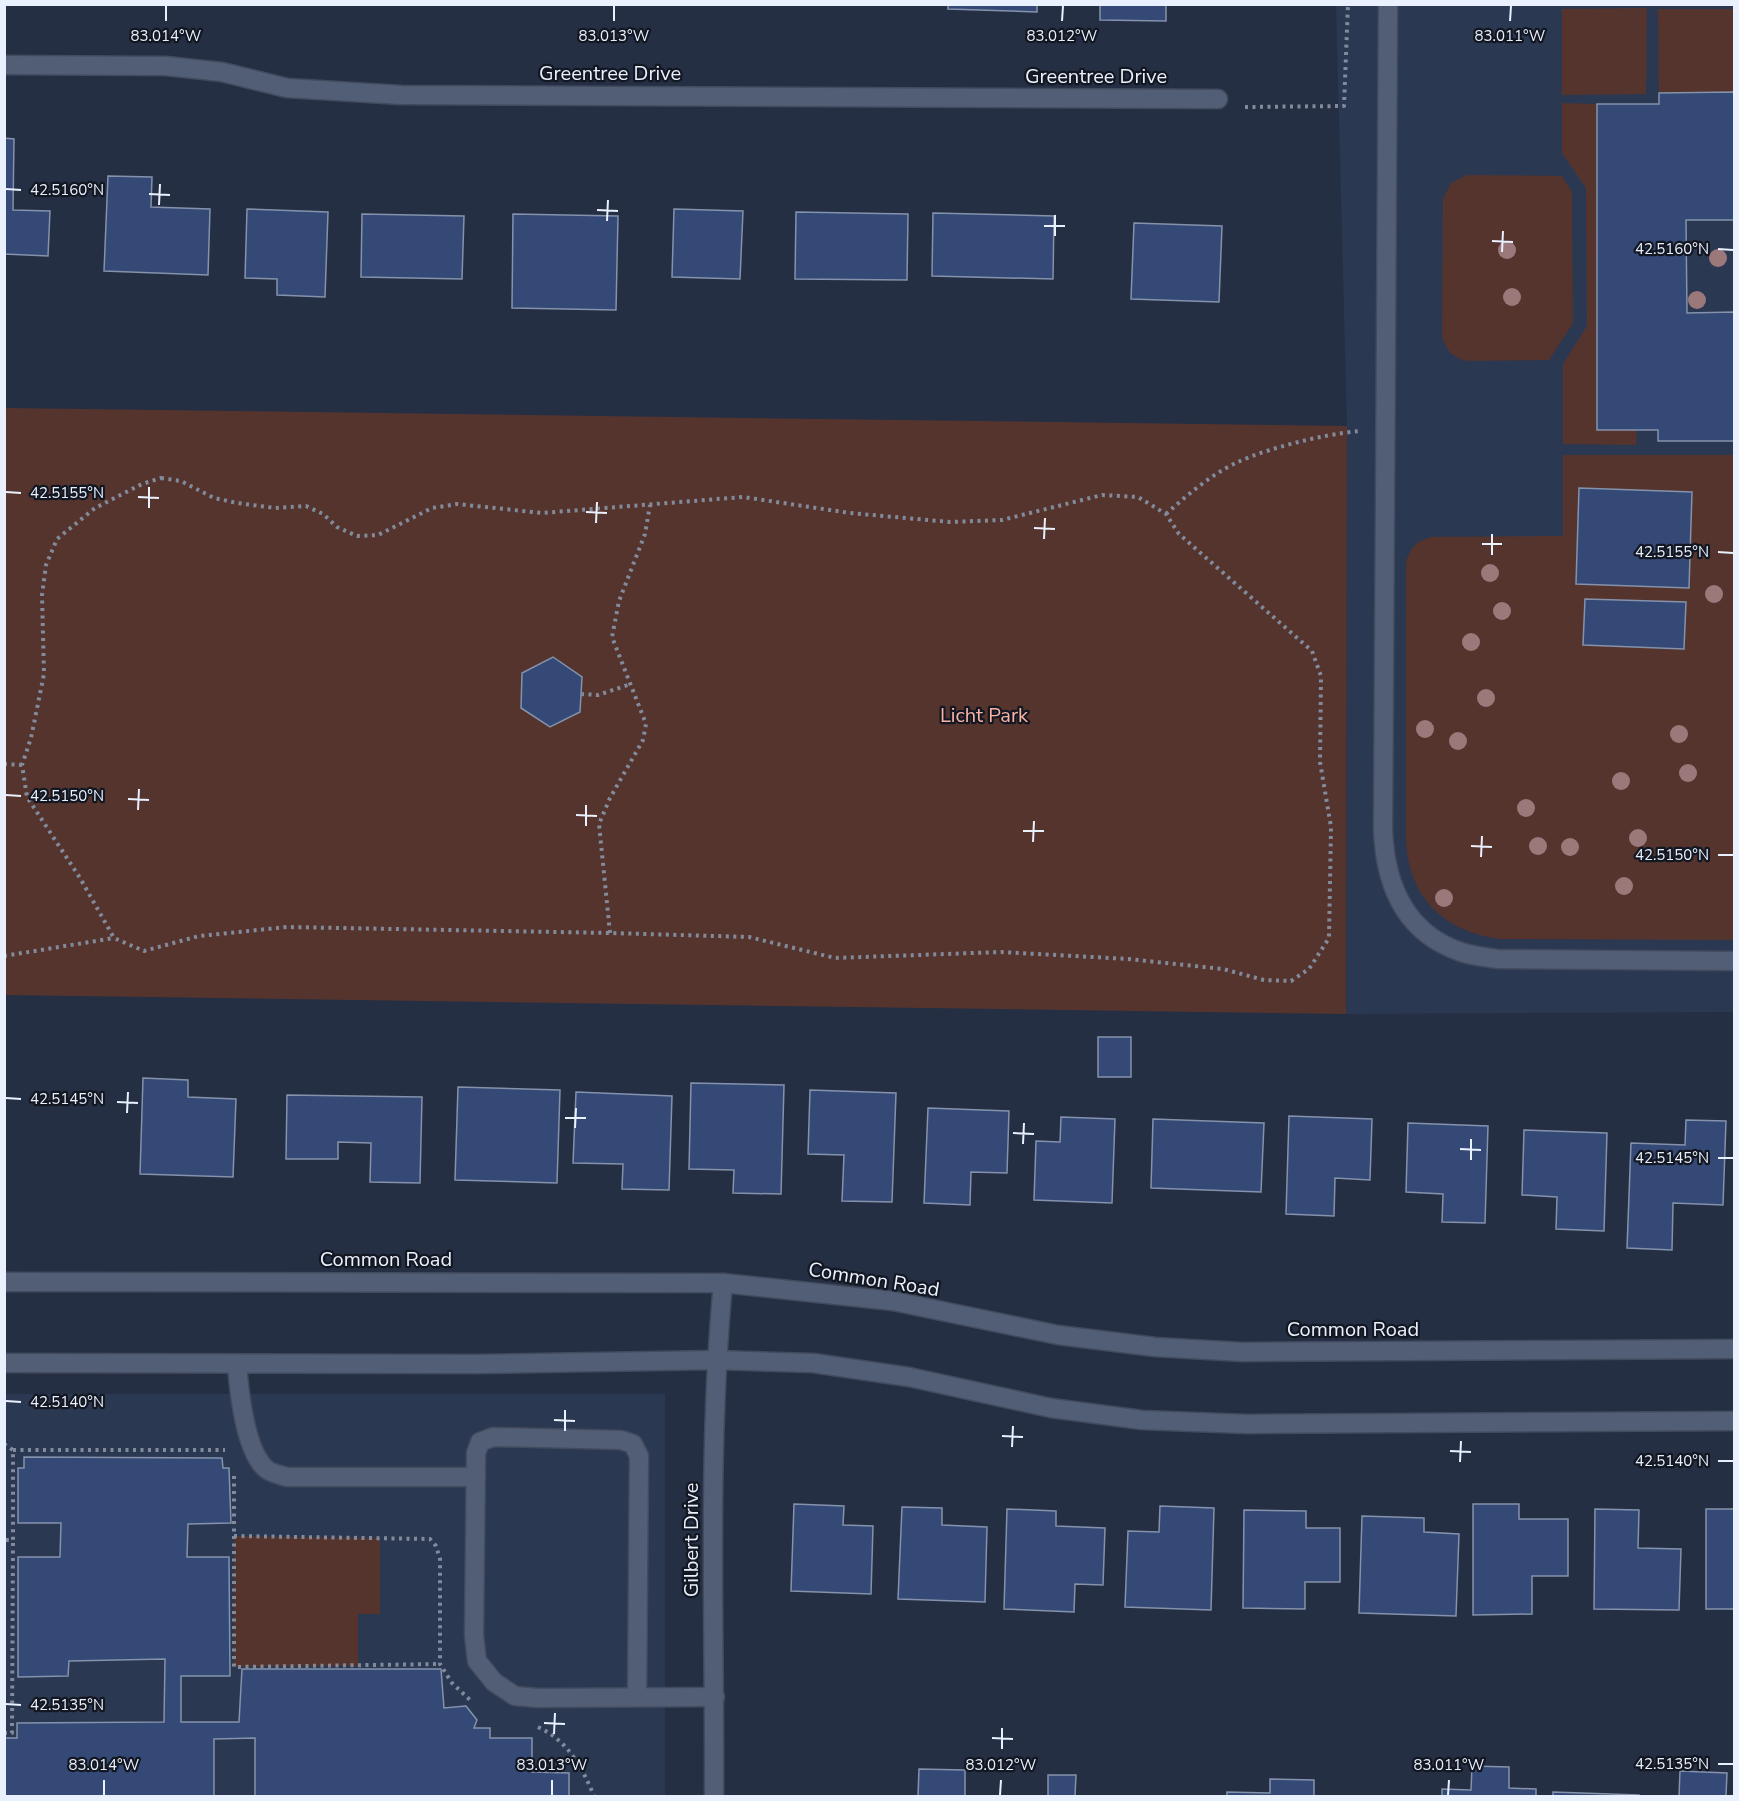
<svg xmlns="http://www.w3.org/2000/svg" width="1739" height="1801" font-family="'Nunito Sans',sans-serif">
<rect width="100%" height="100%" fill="#242f44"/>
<g fill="#2b3852">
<path d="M1336,5H1734V1012L1346,1014L1347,426Z"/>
<path d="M4,1394H665V1796H5Z"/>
</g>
<g fill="#56342e">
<path d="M1647,8L1646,94L1562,95V9Z"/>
<path d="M1658,9H1734V92L1659,93Z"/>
<path d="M1562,103L1597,104V430H1637L1636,445L1563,444V364L1587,326L1586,188L1562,153Z"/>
<path d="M1467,175L1562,176L1572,192L1573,323L1549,360L1468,361C1453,358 1446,351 1442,336L1443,199L1451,183Z"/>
<path d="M5,408L1347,426L1346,1014L5,995Z"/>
<path d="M1563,455H1734V940L1498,939C1443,930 1409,898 1406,841V562C1411,547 1417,540 1433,537L1563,536Z"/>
<path d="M234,1536L380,1538V1614H358V1666L234,1667Z"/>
</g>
<g fill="#344976" stroke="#8492ab" stroke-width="1.5">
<path d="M948,4H1037V12L948,9Z"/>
<path d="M1100,4H1189L1166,5V21L1100,20Z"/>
<path d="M1734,92V220H1686L1687,313L1734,312V441H1658V430H1597V104H1659V93Z"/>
<path d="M4,138L14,139L13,210L50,211L48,256L4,254Z"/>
<path d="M108,176L152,177L151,207L210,209L208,275L104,271Z"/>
<path d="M247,209L328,212L325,297L277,295V279L245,278Z"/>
<path d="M674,209L743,211L740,279L672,277Z"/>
<path d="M796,212L908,214L907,280L795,279Z"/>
<path d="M933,213L1054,216L1053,279L932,276Z"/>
<path d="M362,214L464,216L462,279L361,277Z"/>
<path d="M513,214L618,216L616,310L512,308Z"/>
<path d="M1134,223L1222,226L1219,302L1131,299Z"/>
<path d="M1579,488L1692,492L1689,588L1576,584Z"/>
<path d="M1585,599L1686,602L1684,649L1583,645Z"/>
<path d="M553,657L582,677L580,712L550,727L521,708L522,673Z"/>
<rect x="1098" y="1037" width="33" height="40"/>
<path d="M143,1078L188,1080V1097L236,1099L233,1177L140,1174Z"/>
<path d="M691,1083L784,1085L781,1194L733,1193L734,1170L689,1169Z"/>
<path d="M458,1087L560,1090L557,1183L455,1180Z"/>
<path d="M810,1090L896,1093L892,1202L842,1201L844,1155L808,1154Z"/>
<path d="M576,1092L672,1096L669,1190L622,1189L623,1164L573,1163Z"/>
<path d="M287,1095L422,1097L420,1183L370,1182L371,1143L338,1142V1159H286Z"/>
<path d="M928,1108L1009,1111L1007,1173L971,1172L970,1205L924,1203Z"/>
<path d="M1289,1116L1372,1119L1370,1180L1335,1178L1334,1216L1286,1214Z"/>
<path d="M1061,1117L1115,1119L1112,1203L1034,1200L1036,1141L1060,1142Z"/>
<path d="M1153,1119L1264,1123L1261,1192L1151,1188Z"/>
<path d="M1686,1120L1726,1121L1723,1205L1673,1203L1672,1250L1627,1248L1631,1143L1685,1145Z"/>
<path d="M1408,1123L1488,1126L1485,1223L1442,1222L1443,1194L1406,1192Z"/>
<path d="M1524,1130L1607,1133L1604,1231L1556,1229L1557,1197L1522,1195Z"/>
<path d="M24,1457L222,1458L223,1468H229L231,1523L188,1524L187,1557H229L230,1676H181V1722H239L242,1669H441L444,1708L466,1706L477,1720L474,1728H490V1738H532V1772L569,1773V1796H255V1738L214,1739V1796H4V1738H17V1723L164,1722L165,1659L69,1661L68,1676L18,1677V1557H60L61,1523H18V1468H24Z"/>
<path d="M794,1504L844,1506L843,1525L873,1526L871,1594L791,1591Z"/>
<path d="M1473,1504H1519V1519H1568V1576H1532V1614L1473,1615Z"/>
<path d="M1160,1506L1214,1508L1211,1610L1125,1607L1128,1531L1159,1532Z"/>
<path d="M902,1507L942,1508V1525L987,1527L985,1602L898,1599Z"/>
<path d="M1007,1509L1056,1511V1526L1105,1528L1103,1585L1075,1584L1074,1612L1004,1609Z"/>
<path d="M1595,1509L1639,1510L1638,1548L1681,1549L1679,1610L1594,1609Z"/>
<rect x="1706" y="1509" width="28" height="100"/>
<path d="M1244,1510L1306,1511V1528H1340V1582H1305V1609L1243,1608Z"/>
<path d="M1362,1516L1424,1518V1532L1459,1534L1456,1616L1359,1613Z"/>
<path d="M1472,1766L1509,1767V1788L1536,1789V1796H1442V1789L1471,1790Z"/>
<path d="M919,1769L965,1770V1796H989H918Z"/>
<path d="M1680,1771L1727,1773L1726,1796H1734H1657H1679Z"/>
<path d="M1048,1775H1076L1075,1796H1048Z"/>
<path d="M1270,1779L1314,1780V1796H1227V1792L1270,1793Z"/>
<path d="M1553,1792L1639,1795V1796H1553Z"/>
</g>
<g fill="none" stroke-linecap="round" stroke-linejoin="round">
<defs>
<g id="minor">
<path d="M1388,4L1383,829C1385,885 1405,933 1461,952C1472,956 1486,957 1497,959L1734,961"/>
<path d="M4,65L166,66L222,72L287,88L401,95L1218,99"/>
<path d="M4,1282L723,1283L893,1301L1058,1335L1155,1347L1243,1352L1734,1349"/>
<path d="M4,1363L477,1364L716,1360L813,1363L909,1377L1051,1408L1142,1420L1247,1424L1734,1421"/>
<path d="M237,1364C239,1391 245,1449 265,1468C270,1473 280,1475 287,1477H476"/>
<path d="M637,1697L639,1456L633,1444L621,1440L493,1437L480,1442L476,1453L474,1635L477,1661L494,1682L515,1696L538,1698L715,1697"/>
<path d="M714,1796C715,1625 707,1454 723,1283"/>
</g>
</defs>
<use href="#minor" stroke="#424a5d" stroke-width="21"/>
<g stroke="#828b9c" stroke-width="4" stroke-dasharray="3 4.5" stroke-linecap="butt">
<path d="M1245,107L1344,106L1348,4"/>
<path d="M161,478L181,481L214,498L237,503L275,508L306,506L323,514L337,527L357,536L378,535L432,508L457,504L542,513L743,497L850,513L950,522L1002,520L1102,495L1138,497L1166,514L1179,534L1312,651L1321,676L1320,762L1331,827L1329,938L1309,969L1291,981L1264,980L1223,969L1128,959L1001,952L835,958L749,937L610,933L287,927L199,936L144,951L114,938L80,878L27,797L22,765L31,738L44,674L42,595L46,565L57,539L95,508L142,484Z"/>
<path d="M1166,514C1183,499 1201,483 1221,471C1252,451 1323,434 1360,431"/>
<path d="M581,694L598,695L631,684"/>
<path d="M4,764L22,765"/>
<path d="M610,933L599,824L610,798L643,740L646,724L612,637L619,601L645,534L650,505"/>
<path d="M4,956L114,938"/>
<path d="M4,1444L13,1450V1540H4"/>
<path d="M13,1450H225"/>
<path d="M234,1476V1667L440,1664"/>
<path d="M234,1536L430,1539L436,1546L440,1559V1664L452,1683L470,1700"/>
<path d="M538,1727C568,1741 582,1767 594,1796"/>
<path d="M4,1733H12L13,1540"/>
</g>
<use href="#minor" stroke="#525e76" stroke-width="18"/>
</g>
<g fill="#9b787a">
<circle cx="1507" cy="250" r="9"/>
<circle cx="1718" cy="258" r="9"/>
<circle cx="1512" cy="297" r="9"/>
<circle cx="1697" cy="300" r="9"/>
<circle cx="1490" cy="573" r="9"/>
<circle cx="1714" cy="594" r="9"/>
<circle cx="1502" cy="611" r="9"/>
<circle cx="1471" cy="642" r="9"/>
<circle cx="1486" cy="698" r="9"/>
<circle cx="1425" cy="729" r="9"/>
<circle cx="1679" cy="734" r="9"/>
<circle cx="1458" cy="741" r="9"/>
<circle cx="1688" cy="773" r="9"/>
<circle cx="1621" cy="781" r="9"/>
<circle cx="1526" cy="808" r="9"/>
<circle cx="1638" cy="838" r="9"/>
<circle cx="1538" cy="846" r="9"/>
<circle cx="1570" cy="847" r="9"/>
<circle cx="1624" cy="886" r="9"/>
<circle cx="1444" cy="898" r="9"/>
</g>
<path fill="none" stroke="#e9f0fe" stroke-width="2" d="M166,21V6M614,21V6M1062,21L1063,6M1510,21L1511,6M6,189L21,190M149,194L170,195M159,205L160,184M597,210L618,211M607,221L608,200M1044,226H1065M1055,236V215M1492,241L1513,242M1718,249L1733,250M1502,252L1503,231M6,492L21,493M138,497L159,498M149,508V487M586,512L607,513M596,523L597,502M1034,528L1055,529M1044,539L1045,518M1482,544H1502M1718,552L1733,553M1492,555V534M6,795L21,796M128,799L149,800M138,810L139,789M576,815L597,816M586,826V805M1023,831H1044M1033,842L1034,821M1471,846L1492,847M1718,855H1733M1481,857L1482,836M6,1098L21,1099M117,1102L138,1103M127,1113L128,1092M565,1118H586M575,1128L576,1108M1013,1133L1034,1134M1023,1144L1024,1123M1460,1149L1481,1150M1718,1158H1733M1471,1160V1139M6,1401L21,1402M554,1420L575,1421M565,1431V1410M1002,1436L1023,1437M1012,1447L1013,1426M1450,1451L1471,1452M1718,1461H1733M1460,1462L1461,1441M6,1704L21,1705M544,1723L565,1724M554,1734L555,1713M992,1738L1013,1739M1002,1749V1728M1718,1764H1733M104,1795V1780M552,1795V1780M1000,1795L1001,1780M1448,1795L1449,1780"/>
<g text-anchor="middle" stroke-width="4.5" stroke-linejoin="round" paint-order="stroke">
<g font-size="20" fill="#e9f0fe" stroke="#121721">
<text x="610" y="80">Greentree Drive</text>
<text x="1096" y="83">Greentree Drive</text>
<text x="386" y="1266">Common Road</text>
<text transform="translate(874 1279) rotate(9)" y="7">Common Road</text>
<text x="1353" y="1336">Common Road</text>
<text transform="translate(691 1540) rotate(-90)" y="7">Gilbert Drive</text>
</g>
<g font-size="20" fill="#fcb3a6" stroke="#121721">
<text x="984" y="722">Licht Park</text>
</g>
</g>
<g font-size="15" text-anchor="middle" fill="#e9f0fe" stroke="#121721" stroke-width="4.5" stroke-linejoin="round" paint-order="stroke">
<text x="166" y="41">83.014°W</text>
<text x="614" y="41">83.013°W</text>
<text x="1062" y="41">83.012°W</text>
<text x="1510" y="41">83.011°W</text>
<text x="67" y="195">42.5160°N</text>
<text x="1672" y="254">42.5160°N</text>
<text x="67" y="498">42.5155°N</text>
<text x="1672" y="557">42.5155°N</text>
<text x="67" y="801">42.5150°N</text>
<text x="1672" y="860">42.5150°N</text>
<text x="67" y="1104">42.5145°N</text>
<text x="1672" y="1163">42.5145°N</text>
<text x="67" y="1407">42.5140°N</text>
<text x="1672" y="1466">42.5140°N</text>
<text x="67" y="1710">42.5135°N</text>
<text x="1672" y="1769">42.5135°N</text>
<text x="104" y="1770">83.014°W</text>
<text x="552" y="1770">83.013°W</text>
<text x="1001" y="1770">83.012°W</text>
<text x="1449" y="1770">83.011°W</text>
</g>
<rect width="1739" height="1801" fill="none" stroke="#e9f0fe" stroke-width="12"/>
</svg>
